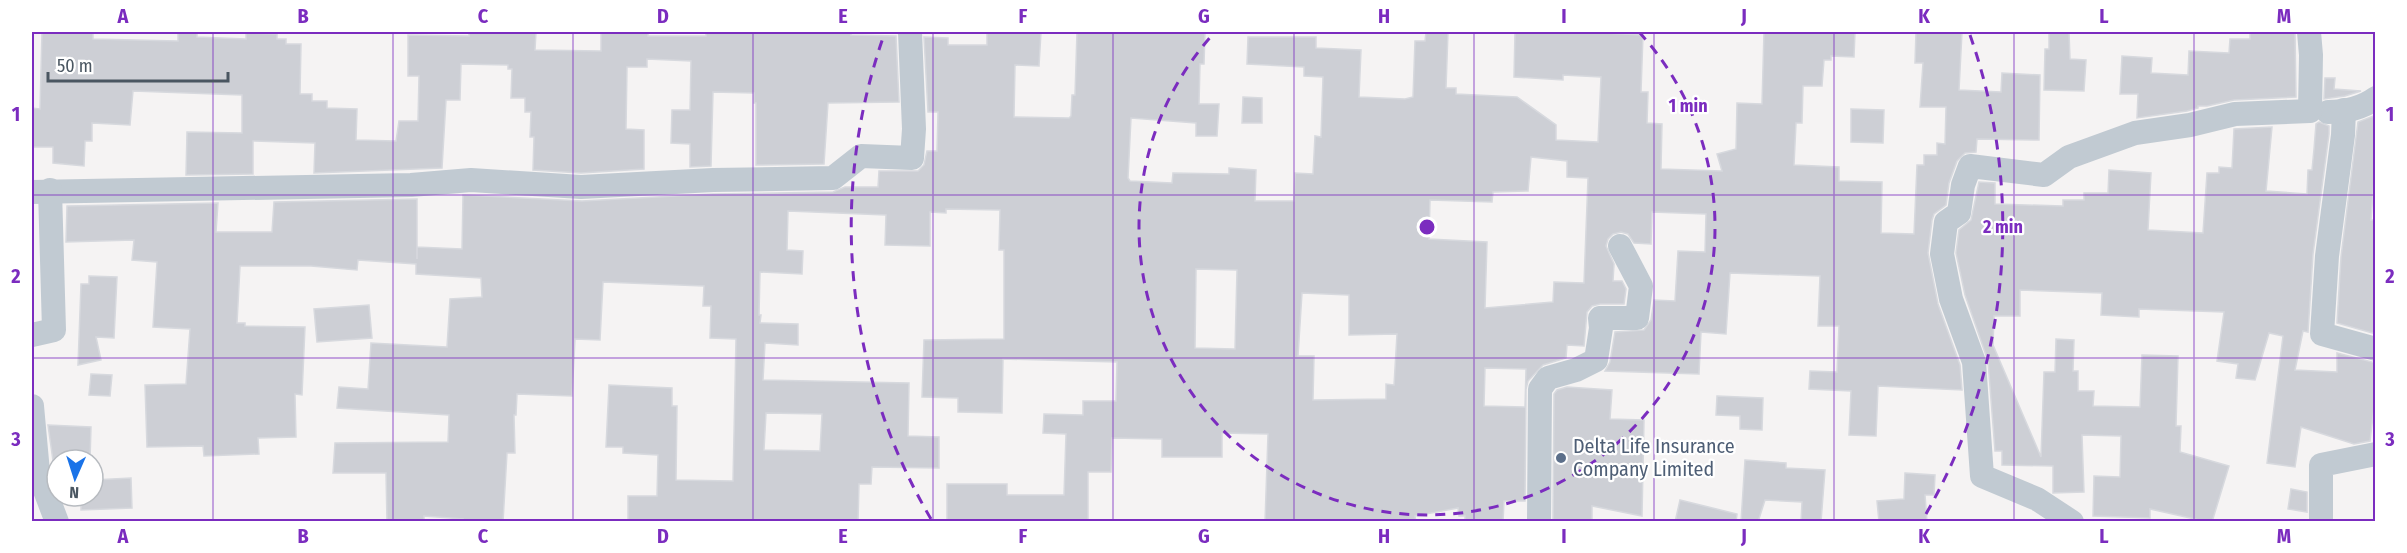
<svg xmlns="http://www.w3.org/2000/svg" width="2407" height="553" font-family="'Fira Sans Condensed',sans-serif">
<rect width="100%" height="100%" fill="#f5f3f3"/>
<g fill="#cdcfd5" stroke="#d7d9de" stroke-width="1.5" fill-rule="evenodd">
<path d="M42,32H93V39L178,41V32H197V37L246,39V33L277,34V39H286V44H301L300,94H312V101H327V108L357,109L356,140L396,141L399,121H418L419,76H408V35L469,36V32H536L535,50L601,51V32H648V36H706V32H852L851,35L896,36L899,102L828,103L824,164L756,165V103H754V93L713,92L711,166L690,167V144L671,143L672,110H690L691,61L647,59V67H627L626,129L644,130V169L581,173L533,170L534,137H530L531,112H525V98H511L512,69H508V65L461,64L460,100H446L442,168L314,173L315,143L253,141V174L186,175L187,132L242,133V95L133,91L130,125L92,123V141H85L84,166L53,163V147H32V108L40,109Z"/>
<path d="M987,32H1041L1039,66L1015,65L1014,117L1069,118L1071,116L1072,95H1075L1077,32H1205L1204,64H1200L1199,104H1219L1217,136H1196V123L1131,118L1128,178L1130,181L1172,183L1173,173L1229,174V168L1256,170L1255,201H1294L1295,173L1313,174L1315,136L1321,137L1323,77L1304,76V67L1247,64L1248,37H1316V48L1361,50L1359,97L1405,99L1413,97L1415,41H1425L1426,32H1448L1446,88H1456V94L1517,97L1556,125V140L1598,142L1601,77L1563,75V80L1514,77L1515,32H1584L1643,35L1641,92H1648L1647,123L1662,124L1661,169L1722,171L1717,154L1736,149L1737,103L1762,104L1764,32H1855L1854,57L1831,56V60H1824L1822,86H1803L1802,123H1796L1794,165L1839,167V181L1882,182L1881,233L1914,234L1917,165H1924V155H1937V143L1945,144L1946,107H1920L1923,63H1915L1916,32H1962L1959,90L2001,92L2002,73L2040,75L2039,140L1977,139L1976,152L1965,153L1957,161L1949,183L1946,205L1934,214L1932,220L1928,253L1938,304L1960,365L1962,390L1878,386L1876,436L1849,435L1851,391L1809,389L1810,371L1837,372L1839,326H1818L1820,276L1730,273L1726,334L1701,332L1699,374L1605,371L1610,362L1615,332L1644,330L1651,320L1654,300L1675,301L1678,251L1705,252L1706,214L1652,212L1651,244L1634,243L1628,234L1621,232L1613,234L1608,239L1606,246L1614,264L1613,281H1622L1626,289L1624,304H1600L1592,306L1587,312L1584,346L1567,345L1566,358L1543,365L1528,381L1526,389L1525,501H1504L1503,522H1465V516H1459L1458,508L1415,516L1416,522H1265L1268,434L1222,433V457H1162V439L1112,438L1111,472H1088V522H947V484H1007V495H1064L1066,434L1043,433L1044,414L1083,415V401H1116L1117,362L1003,359L1002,413L958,412V398L922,397L924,340L1004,339V250H999L1000,210L946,209V213L930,212V246L885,245L886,215L788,211L787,250L803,251L802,274L760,272L759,315H761L760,323L798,324V345L765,343L763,380L909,383L908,436L939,437V468L872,467L871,484H859L858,522H628V496H657L658,455L623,453V447H606L609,385L672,388V406H677L676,480L733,481L736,339L710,338L711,306H703L704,286L603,282L600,340L575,339L572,396L517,394L516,415H514L515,453H507L503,522H462L463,519L424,516V522H387L386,473H333L335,443L448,442L449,415L337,408L339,387L368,389L371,343L447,347L450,299L482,297L481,278L416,274V264L358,260L357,270L311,266H240L237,323H245V326L305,327L302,395L295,394L296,437L258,438L259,454L204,456L203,446L147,447L145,385L186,384L190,329L153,327L157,262L132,260L134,240L66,242L67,206L218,203L216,232H272L274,202L417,199V259V247L462,249L463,195L582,201L713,194L833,192L845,187H878L879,171H918L924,165L927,151H937L938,112H928L924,37L948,38V45H987ZM1531,157L1567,161V177L1588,178L1584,283L1554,282L1553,302L1485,308L1487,242L1429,239L1430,200L1492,202L1493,192L1528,191ZM1196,269L1237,270L1235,349L1195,348ZM1302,293L1349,295V335L1397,334L1394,385L1386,384V399L1313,400L1314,356H1298ZM1485,368L1526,369L1525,407L1484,406ZM766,413L822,414L820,451L764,450Z"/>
<path d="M2049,32H2069L2070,59L2086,60L2084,91L2044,90L2045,49H2049Z"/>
<path d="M2250,32H2295L2296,97L2234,100L2207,106H2198V108L2187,111L2137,118L2138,94H2120L2122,56L2152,58L2151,73L2188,75L2189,51L2229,53L2230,39H2250Z"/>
<path d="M2325,78H2335L2334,89L2361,91L2345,96L2324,99Z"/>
<path d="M1243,97L1262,98V123H1242Z"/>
<path d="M1851,109L1884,110L1883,143L1851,142Z"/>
<path d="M2376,115V155L2371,220H2376V334L2337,323L2341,257L2358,122Z"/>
<path d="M2319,122L2329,126V134L2313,254L2308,332L2303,331L2295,370L2337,372V353L2376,363V391L2370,441L2354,444L2301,427L2295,467L2267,463L2283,336L2269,333L2255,380L2236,378L2238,364L2217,361L2224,312L2139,309V317L2101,315L2102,293L2020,290V316H1994L1993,345L2041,457L2044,372H2055L2056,339L2074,340L2073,371H2078V391H2094L2093,406L2140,407L2142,355L2178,356L2176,426H2181L2180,452L2229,466L2212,522H2208L2150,509V518L2093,516L2094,476L2120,477L2121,436L2082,435L2084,492L2053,493V466L2002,465V451H1995L1988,361L1965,295L1956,253L1959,230L1971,220L1979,182L1995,183V204L2063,206V200H2084V193H2108L2109,170L2151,173L2148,230L2203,233L2207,173H2219V167L2232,168L2234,129L2272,127L2266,191L2307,194L2308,170H2312L2314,149L2316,124Z"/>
<path d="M89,276L117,277L114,338L96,337L101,360L78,365L81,284H89Z"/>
<path d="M369,305L372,338L317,342L314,309Z"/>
<path d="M91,374L112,375L110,396L89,395Z"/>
<path d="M1567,387L1612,390L1610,419L1644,420L1642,516L1592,506V522H1553L1554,394L1557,390Z"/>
<path d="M1717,396L1763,398L1762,430L1740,429V416L1716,415Z"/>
<path d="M48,425L91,427L90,460H57V475H55Z"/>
<path d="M1745,460L1786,463V468L1825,470L1821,522H1801L1802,502L1765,500L1758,522H1741Z"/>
<path d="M1905,473L1935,475L1934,495H1925L1927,522H1879L1877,501L1904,499Z"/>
<path d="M131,478L132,508L81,510V496H93V480Z"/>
<path d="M2291,489L2307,492V512L2288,509Z"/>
<path d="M1680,500L1737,514L1736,522H1675Z"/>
</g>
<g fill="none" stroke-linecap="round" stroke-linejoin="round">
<g stroke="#c1cad2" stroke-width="24">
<path d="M2344,110L2343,135L2327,256L2322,334L2376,349"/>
<path d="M2328,112C2345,112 2362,108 2376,98"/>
<path d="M32,192L411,185L471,180L581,187L713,180L833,178L861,156L912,158L914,129L910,32"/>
<path d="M32,335L54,330L50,190"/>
<path d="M32,406L38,472L57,522"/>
<path d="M1539,522L1540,389L1548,378L1576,370L1596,360L1601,328L1600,318H1637L1641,286L1620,246"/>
<path d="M2072,522L2037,499L1982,476L1974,362L1951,299L1942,254L1946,222L1959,213L1963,185L1970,166L2044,175L2069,157L2135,133L2190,125L2235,114L2310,111L2311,55L2309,32"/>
<path d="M2321,522V465L2376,454"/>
</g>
</g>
<path fill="none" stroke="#7b2cbf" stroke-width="1.5" stroke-opacity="0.55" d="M213,32V522M393,32V522M573,32V522M753,32V522M933,32V522M1113,32V522M1294,32V522M1474,32V522M1654,32V522M1834,32V522M2014,32V522M2194,32V522M32,195H2376M32,358H2376"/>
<g fill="none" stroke="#7b2cbf" stroke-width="3" stroke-dasharray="10 8">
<path d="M1639 32A288 288 0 1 1 1215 32"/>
<path d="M931 519A576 576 0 0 1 884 35M1970 35A576 576 0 0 1 1923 519"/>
</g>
<circle fill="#5c6f8a" stroke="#fff" stroke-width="2" cx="1561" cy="458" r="6"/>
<g text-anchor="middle" stroke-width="4.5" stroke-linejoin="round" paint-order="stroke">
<g font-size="20" fill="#4e5e75" stroke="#fff" text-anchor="start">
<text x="1573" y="453">Delta Life Insurance<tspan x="1573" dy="23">Company Limited</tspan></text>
</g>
</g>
<circle cx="1427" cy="227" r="9" fill="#7b2cbf" stroke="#fff" stroke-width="3"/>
<g font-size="18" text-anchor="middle" font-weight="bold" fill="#7b2cbf" stroke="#fff" stroke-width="4.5" stroke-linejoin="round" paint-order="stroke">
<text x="1688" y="112">1 min</text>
<text x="2003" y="233">2 min</text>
</g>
<rect width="2407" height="553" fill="none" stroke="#ffffff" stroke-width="66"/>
<g transform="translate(75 478) rotate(183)"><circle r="28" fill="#ffffff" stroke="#b7bbc0" stroke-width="1.5"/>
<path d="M0-4.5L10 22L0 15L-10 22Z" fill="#1a73e8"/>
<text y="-9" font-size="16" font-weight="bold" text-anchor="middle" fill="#4a5661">N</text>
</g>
<path d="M48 72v9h180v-9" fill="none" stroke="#4a5661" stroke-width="3"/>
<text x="57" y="72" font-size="18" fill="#4a5661" stroke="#ffffff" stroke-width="4.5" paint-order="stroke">50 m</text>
<rect x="33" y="33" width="2341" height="487" fill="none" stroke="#7b2cbf" stroke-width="2"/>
<g font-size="20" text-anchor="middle" font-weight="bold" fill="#7b2cbf">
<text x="123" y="23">A</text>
<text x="303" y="23">B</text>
<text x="483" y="23">C</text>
<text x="663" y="23">D</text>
<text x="843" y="23">E</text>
<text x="1023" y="23">F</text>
<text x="1204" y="23">G</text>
<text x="1384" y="23">H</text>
<text x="1564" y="23">I</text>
<text x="1744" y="23">J</text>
<text x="1924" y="23">K</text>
<text x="2104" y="23">L</text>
<text x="2284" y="23">M</text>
<text x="16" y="121">1</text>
<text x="2390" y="121">1</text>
<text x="16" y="283">2</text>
<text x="2390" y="283">2</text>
<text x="16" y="446">3</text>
<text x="2390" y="446">3</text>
<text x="123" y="543">A</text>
<text x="303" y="543">B</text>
<text x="483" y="543">C</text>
<text x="663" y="543">D</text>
<text x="843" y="543">E</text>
<text x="1023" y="543">F</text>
<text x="1204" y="543">G</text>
<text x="1384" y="543">H</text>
<text x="1564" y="543">I</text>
<text x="1744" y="543">J</text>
<text x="1924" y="543">K</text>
<text x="2104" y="543">L</text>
<text x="2284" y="543">M</text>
</g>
</svg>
